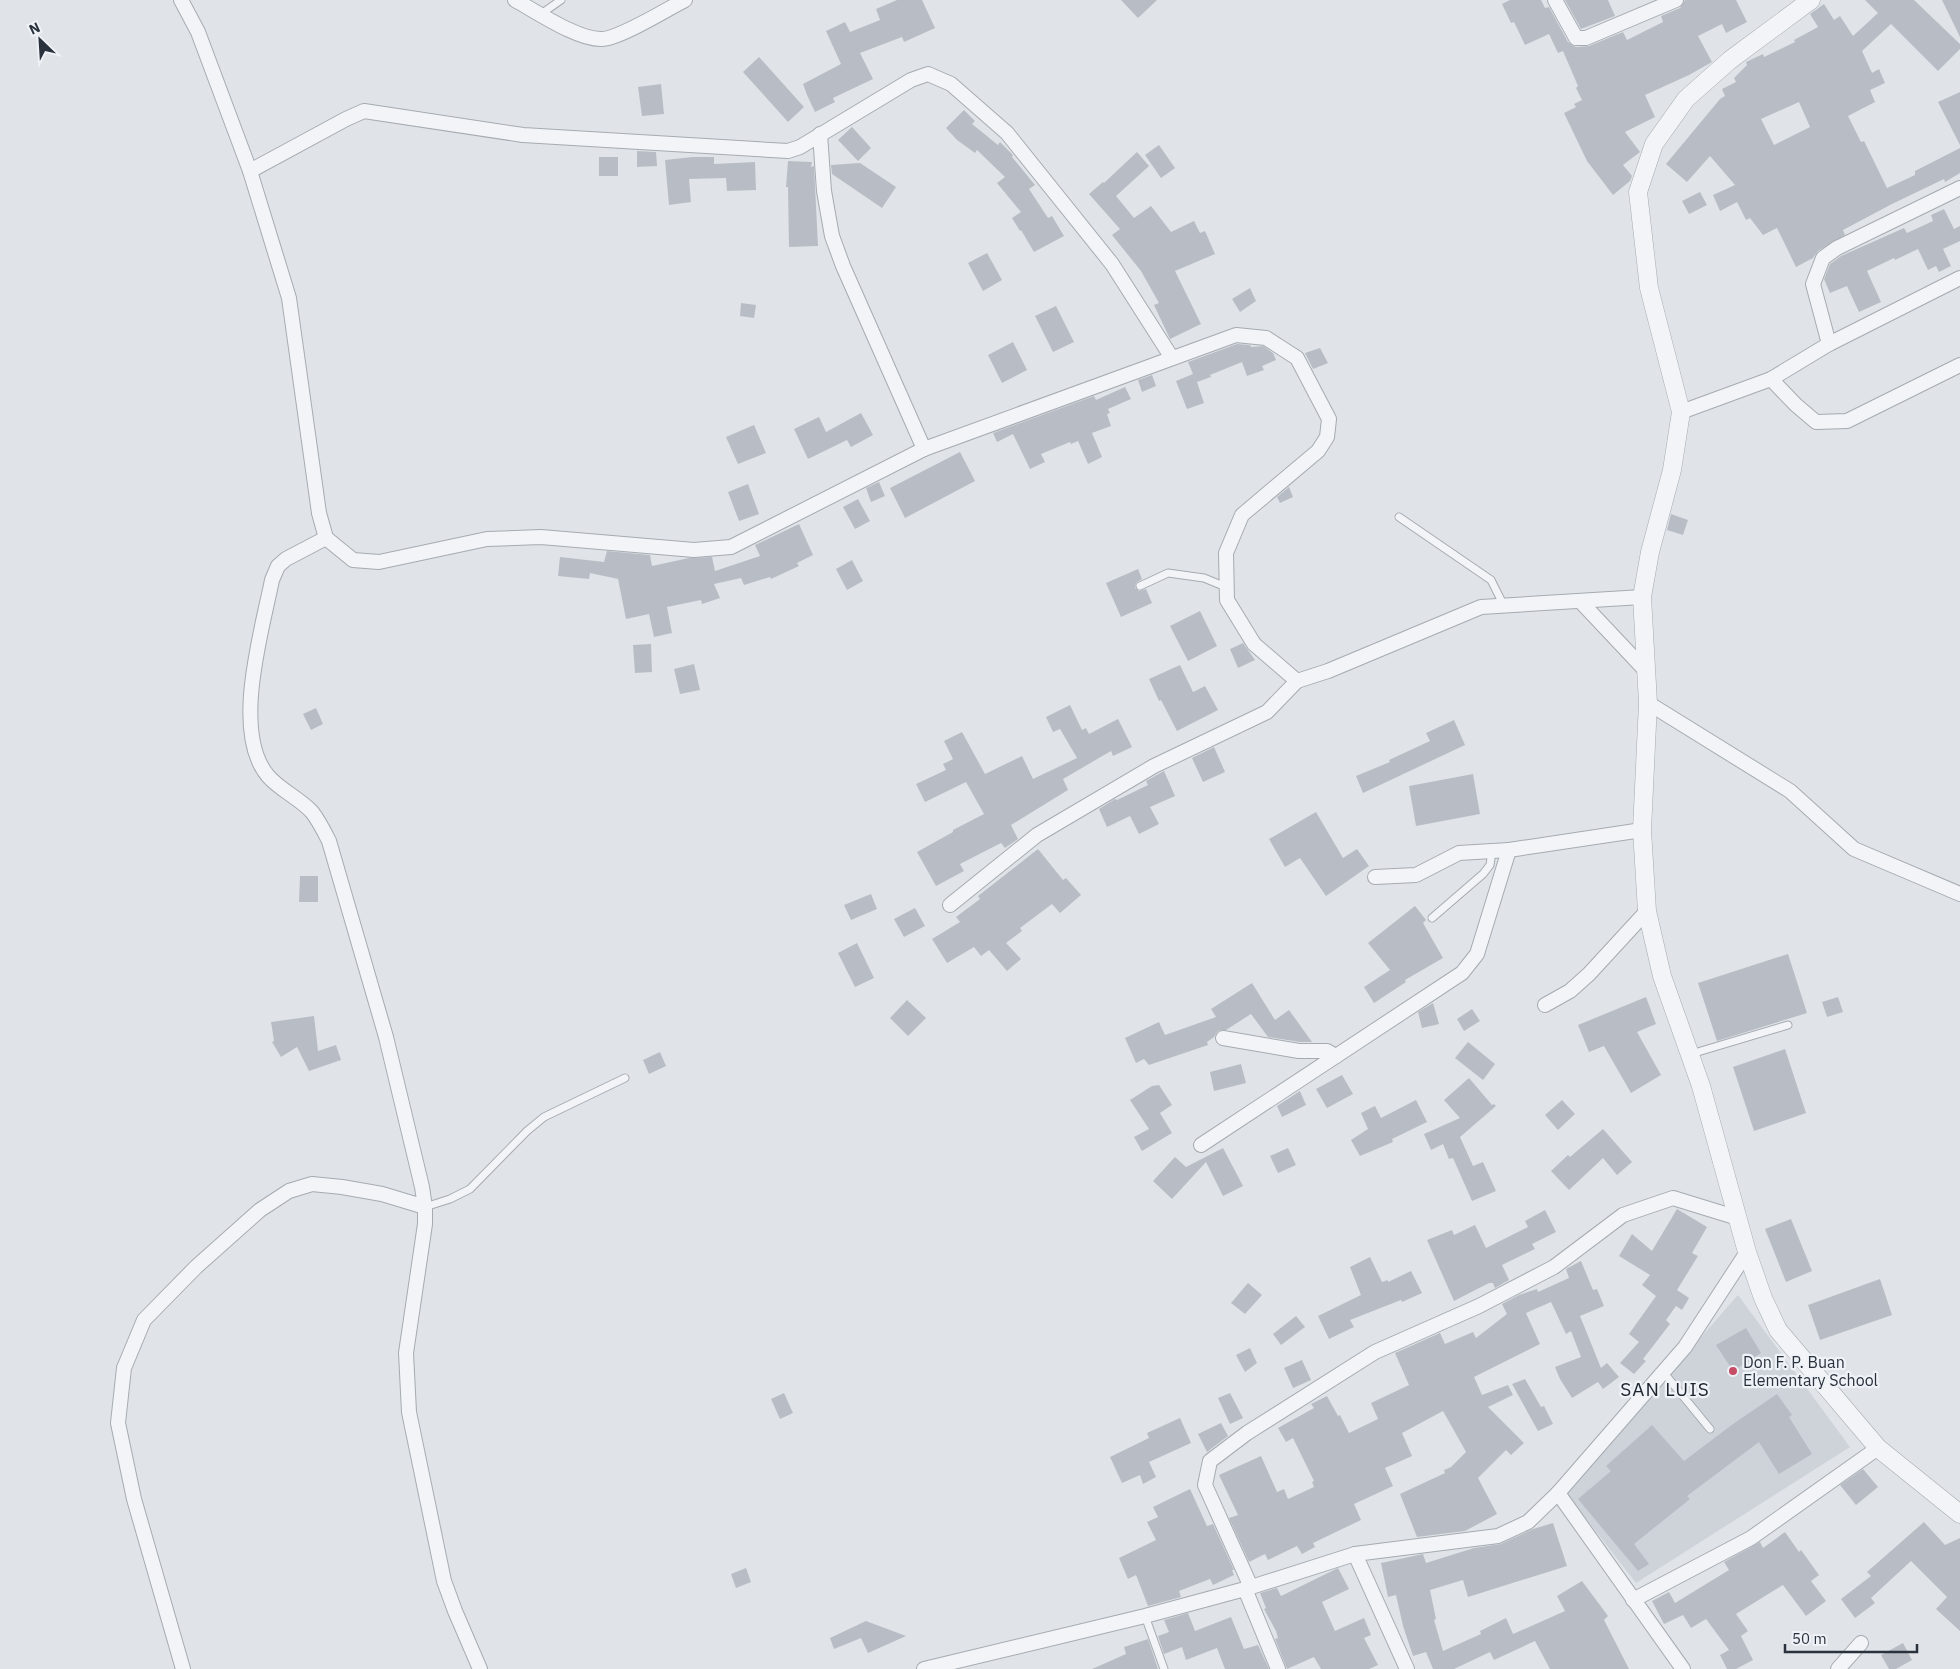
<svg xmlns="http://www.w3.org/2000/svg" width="1960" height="1669" font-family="'IBM Plex Sans',sans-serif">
<rect width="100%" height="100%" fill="#e0e4e8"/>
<path fill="#ced3da" d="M1738,1295L1850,1447L1636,1583L1565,1492Z"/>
<g fill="#b8bdc5" fill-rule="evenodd">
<path d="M897,0H922L935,28L904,42L902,37L860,53L873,79L833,98L835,102L815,112L807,95L803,84L841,64L826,31L845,22L850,32L880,20L876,9Z"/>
<path d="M1121,0H1157L1138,18Z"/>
<path d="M1510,0H1541L1545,8L1549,7L1568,42L1576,47L1589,46L1623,32L1627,40L1663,22L1661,16L1680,8L1685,0H1736L1747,22L1726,33L1722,24L1698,36L1712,62L1689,75L1645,95L1655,117L1625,132L1640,152L1623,165L1632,176L1630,181L1613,195L1587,161L1564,113L1576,107L1574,104L1582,100L1576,88L1578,86L1563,51L1558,53L1549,34L1525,45L1514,22L1511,23L1502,4Z"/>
<path d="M1565,0H1608L1615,16L1581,29Z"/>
<path d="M1865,0H1914L1960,44V49L1938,71L1891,24L1862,51L1872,73L1879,69L1885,83L1870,90L1875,102L1848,116L1861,142L1864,141L1887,188L1915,175V171L1960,148V173L1945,182L1944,179L1892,204L1843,230L1845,235L1818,251L1813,258L1796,267L1777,228L1763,235L1750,218L1746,220L1737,202L1720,211L1713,195L1735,185L1710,156L1687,182L1666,164L1720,99L1725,96L1722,89L1736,82L1734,78L1747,65L1746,62L1763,54L1764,57L1795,42L1794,40L1818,27L1810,14L1824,4L1834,20L1840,16L1853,36L1878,13ZM1799,102L1810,127L1774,145L1761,119Z"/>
<path d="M1942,0H1960V37Z"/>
<path d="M759,57L804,107L788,122L743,72Z"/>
<path d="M661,84L664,114L642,116L638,87Z"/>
<path d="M1960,92V145L1938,102Z"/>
<path d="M964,110L975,121L972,124L998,145L1000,142L1013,155L1012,157L1035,185L1029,189L1048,218L1052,216L1064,236L1034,252L1021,230L1020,231L1012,218L1021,212L997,183L1005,177L977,150L975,153L957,140L946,128Z"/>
<path d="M852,127L871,148L858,161L838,140Z"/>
<path d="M1159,145L1175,168L1161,178L1145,155Z"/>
<path d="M637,151L656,152L657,166L637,167Z"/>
<path d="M1137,152L1149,166L1116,196L1134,218L1151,206L1171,232L1194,221L1200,233L1205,231L1215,254L1175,271L1201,324L1170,339L1154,305L1159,303L1141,271L1112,235L1120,229L1089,194L1103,182L1104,183Z"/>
<rect x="599" y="157" width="19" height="19"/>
<path d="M693,157H714V164L755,162L756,190L727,191L726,178L689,179L691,202L669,205L665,160Z"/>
<path d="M788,161L812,162L811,167L814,166L818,246L789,247L788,187H786Z"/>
<path d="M860,163L896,187L882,208L832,174L831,165Z"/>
<path d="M1700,192L1707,205L1689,214L1682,201Z"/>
<path d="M1944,209L1954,229L1960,226V241L1943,249L1951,266L1939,272L1936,266L1928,270L1918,249L1895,260L1894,258L1867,271L1881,302L1859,312L1847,286L1830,293L1824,279L1830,264L1841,256L1904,228L1907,233L1933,221L1931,215Z"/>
<path d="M987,253L1002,280L983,291L968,263Z"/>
<path d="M1250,288L1256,301L1240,312L1232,299Z"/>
<path d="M741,303L756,305L754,318L740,316Z"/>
<path d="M1056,306L1074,342L1053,352L1035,316Z"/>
<path d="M1013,342L1027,370L1002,383L988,355Z"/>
<path d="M1237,344L1250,345L1251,347L1263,346L1273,353L1276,360L1262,366L1264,370L1247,376L1242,362L1210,375L1211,377L1197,382L1204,403L1187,409L1176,381L1193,374L1188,362Z"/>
<path d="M1320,348L1328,363L1313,369L1305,353Z"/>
<path d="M1152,375L1156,386L1142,392L1138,380Z"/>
<path d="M1125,387L1131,399L1108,409L1110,413L1107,414L1111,426L1092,433L1102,457L1088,464L1078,441L1071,444L1070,442L1041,454L1045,462L1030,469L1013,434L997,442L993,433L1094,396L1096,400Z"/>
<path d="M861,413L873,435L851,447L847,440L808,459L794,429L819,417L826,432Z"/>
<path d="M754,425L766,453L738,464L726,437Z"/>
<path d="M960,452L975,481L905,518L890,488Z"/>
<path d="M879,482L885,496L871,502L866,488Z"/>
<path d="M748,484L759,514L739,521L728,492Z"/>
<path d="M1289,487L1293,497L1280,503L1277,497Z"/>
<path d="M858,499L870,521L855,529L843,507Z"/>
<path d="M1671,514L1688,520L1683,535L1667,530Z"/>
<path d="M799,524L813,555L797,563L799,566L771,579L770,577L744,585L741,578L714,584L720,598L702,604L701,600L667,607L672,633L654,637L649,614L626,619L618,579L590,573L589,579L558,576L560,557L604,562L607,551L650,555L652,566L689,558L712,557L715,571L760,556L755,545Z"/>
<path d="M852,560L863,581L847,590L836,569Z"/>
<path d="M1138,569L1142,579L1136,583L1135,588L1139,591L1146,589L1152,603L1121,617L1106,583Z"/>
<path d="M1200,611L1217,646L1188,661L1170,626Z"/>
<path d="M1243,643L1255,660L1238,668L1230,649Z"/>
<path d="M651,644L652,672L635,673L633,645Z"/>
<path d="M694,664L700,690L680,694L674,669Z"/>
<path d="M1180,665L1193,692L1205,686L1218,710L1177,731L1161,700L1159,701L1149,679Z"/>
<path d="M1070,705L1082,730L1086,728L1089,734L1118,719L1132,747L1113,756L1111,751L1063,779L1068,790L1011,825L1018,839L1005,848L1001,843L960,864L964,871L936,886L917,852L953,832V830L984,814L966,782L925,802L916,784L946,770L943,764L953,759L944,741L962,732L985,774L1022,756L1033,779L1077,758L1060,729L1053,732L1046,717Z"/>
<path d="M316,708L323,724L311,730L303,714Z"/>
<path d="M1454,720L1465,745L1363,793L1356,776L1390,762L1389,760L1430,741L1426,733Z"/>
<path d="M1214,747L1225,772L1203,782L1192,758Z"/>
<path d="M1164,771L1175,796L1150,807L1159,824L1139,834L1130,816L1107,827L1099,809L1115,799L1117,800L1148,785L1146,781Z"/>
<path d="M1473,774L1480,814L1416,826L1409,786Z"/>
<path d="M1316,812L1343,858L1357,849L1369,866L1326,896L1300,858L1285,867L1269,839Z"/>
<path d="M1038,849L1063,880L1066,878L1081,895L1060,913L1052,904L1020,928L1022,931L1006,943L1021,959L1007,971L989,950L981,956L974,947L947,963L932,939L960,922L956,917L980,899L978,896Z"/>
<path d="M300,876H318V902H299Z"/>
<path d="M871,894L877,909L851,920L844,905Z"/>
<path d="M1415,906L1426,920L1423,923L1443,958L1405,980L1406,982L1374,1003L1364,987L1390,970L1368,943Z"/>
<path d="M915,908L925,926L904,937L894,919Z"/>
<path d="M857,943L874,978L855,987L838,953Z"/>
<path d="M1788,954L1807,1013L1717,1041L1698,983Z"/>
<path d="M1252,983L1275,1020L1289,1010L1312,1042H1300L1268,1037L1251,1014L1226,1030H1220L1217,1032L1214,1037L1207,1042L1208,1045L1149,1065L1144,1059L1136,1063L1125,1038L1159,1022L1165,1035L1216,1017L1211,1009Z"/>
<path d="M1646,997L1656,1024L1637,1032L1661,1075L1631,1093L1604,1046L1589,1052L1578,1025Z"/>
<path d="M1838,997L1843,1012L1827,1017L1822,1002Z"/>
<path d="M907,1000L926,1018L908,1036L890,1018Z"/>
<path d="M1433,1003L1439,1024L1422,1028L1418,1012Z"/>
<path d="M1472,1009L1480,1021L1464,1031L1457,1019Z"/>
<path d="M314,1016L318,1051L336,1045L341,1060L309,1071L297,1047L281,1057L272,1042L274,1041L271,1022Z"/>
<path d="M1468,1042L1495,1064L1483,1080L1455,1058Z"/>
<path d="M1785,1049L1806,1113L1754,1131L1733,1067Z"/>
<path d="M660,1052L666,1066L649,1074L643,1060Z"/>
<path d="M1241,1064L1246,1083L1214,1091L1210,1072Z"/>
<path d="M1342,1075L1353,1094L1327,1108L1316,1089Z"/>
<path d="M1469,1078L1492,1105L1494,1104L1496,1106L1460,1137L1473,1166L1483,1162L1496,1191L1472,1201L1453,1158L1449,1159L1443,1144L1431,1150L1424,1134L1460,1118L1444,1100Z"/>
<path d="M1159,1085L1172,1105L1160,1113L1172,1133L1142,1151L1134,1137L1149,1129L1130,1100L1152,1086Z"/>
<path d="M1300,1091L1306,1105L1282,1117L1277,1106Z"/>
<path d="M1416,1100L1427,1122L1392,1139L1393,1142L1360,1156L1351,1140L1368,1129L1361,1113L1375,1106L1381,1118Z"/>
<path d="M1562,1100L1575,1114L1558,1130L1545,1115Z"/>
<path d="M1603,1129L1632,1162L1617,1175L1603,1158L1569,1190L1551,1171L1568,1155L1570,1157Z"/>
<path d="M1223,1148L1243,1186L1223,1196L1206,1162L1172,1199L1153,1181L1175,1157L1186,1167Z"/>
<path d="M1288,1148L1296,1165L1278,1173L1270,1156Z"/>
<path d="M1677,1209L1707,1227L1692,1253L1698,1256L1677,1290L1689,1298L1682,1310L1676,1306L1666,1320L1670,1324L1643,1359L1646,1361L1634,1374L1620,1363L1639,1342L1629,1334L1656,1296L1642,1285L1650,1275L1619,1256L1632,1234L1652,1251Z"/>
<path d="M1545,1210L1556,1232L1532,1244L1535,1249L1502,1265L1509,1280L1495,1288L1493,1283H1489L1454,1301L1427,1240L1452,1230L1454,1235L1475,1225L1486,1248L1528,1227L1525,1221Z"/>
<path d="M1791,1219L1812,1271L1786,1282L1765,1229Z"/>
<path d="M1370,1257L1382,1282L1388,1280V1282L1411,1271L1422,1293L1402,1302L1401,1300L1350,1320L1354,1327L1329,1339L1318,1316L1361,1295L1350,1267Z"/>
<path d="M1581,1261L1593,1290L1597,1289L1604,1306L1580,1316L1601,1368L1607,1363L1619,1377L1603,1389L1598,1382L1572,1398L1560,1379L1555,1367L1581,1357L1571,1331L1566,1334L1551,1302L1526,1313L1540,1344L1474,1377L1482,1395L1508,1385L1513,1395L1488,1407L1524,1443L1511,1455L1506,1450L1478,1478L1497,1514L1465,1531L1417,1537L1400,1494L1445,1473L1444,1470L1451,1467L1466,1452L1443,1411L1402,1433L1412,1456L1385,1468L1393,1486L1354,1504L1361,1520L1313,1543L1315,1547L1302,1554L1297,1546L1268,1560L1265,1554L1249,1562L1229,1518L1238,1515L1219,1475L1261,1456L1277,1492L1284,1489L1288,1499L1314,1487L1312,1482L1314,1481L1293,1438L1286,1442L1278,1428L1314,1408L1311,1404L1327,1396L1338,1416L1340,1415L1349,1433L1378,1419L1371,1403L1409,1385L1395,1353L1440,1333L1445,1344L1473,1332L1476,1338L1507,1314L1502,1304L1519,1295L1537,1289L1538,1292L1569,1278L1566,1269Z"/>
<path d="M1880,1279L1892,1315L1820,1340L1808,1305Z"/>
<path d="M1248,1283L1262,1295L1245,1314L1231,1303Z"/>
<path d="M1296,1316L1305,1327L1281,1345L1273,1334Z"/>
<path d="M1746,1328L1761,1353L1733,1371L1716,1345Z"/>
<path d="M1250,1348L1257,1363L1245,1372L1236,1355Z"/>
<path d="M1302,1360L1311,1380L1293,1388L1284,1368Z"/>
<path d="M1525,1379L1541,1407L1544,1406L1553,1424L1538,1431L1512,1384Z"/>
<path d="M784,1393L793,1413L780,1419L771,1399Z"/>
<path d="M1230,1393L1243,1418L1230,1424L1218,1398Z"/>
<path d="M1777,1394L1792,1415L1789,1417L1812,1454L1779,1474L1759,1442L1687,1496L1690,1499L1634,1544L1649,1564L1638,1571L1578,1499L1611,1471L1606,1466L1652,1425L1684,1461L1733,1424Z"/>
<path d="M1180,1418L1191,1443L1149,1462L1156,1477L1143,1484L1140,1475L1122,1483L1110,1457L1149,1438L1147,1433Z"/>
<path d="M1221,1423L1228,1436L1207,1452L1198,1434Z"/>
<path d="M1863,1469L1878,1487L1856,1505L1840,1485Z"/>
<path d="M1190,1489L1207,1526L1213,1524L1234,1570H1232L1234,1575L1213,1585L1210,1579L1179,1591L1181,1597L1148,1606L1136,1575L1128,1579L1119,1558L1156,1540L1147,1522L1158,1517L1153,1507Z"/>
<path d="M1924,1522L1945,1545L1960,1538V1631L1936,1609L1947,1597L1911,1561L1871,1598L1875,1603L1855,1618L1841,1599L1871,1576L1867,1572Z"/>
<path d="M1553,1523L1567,1566L1468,1597L1463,1580L1430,1590L1436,1619L1434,1620L1443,1651L1481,1634L1480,1631L1506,1618L1513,1634L1565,1611L1557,1596L1582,1581L1608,1616L1604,1620L1629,1669H1550L1535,1641L1494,1660L1490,1652L1454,1669H1433L1426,1652L1413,1656L1403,1626L1396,1595L1388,1597L1381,1563L1423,1554L1426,1563L1474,1548L1501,1544L1533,1529Z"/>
<path d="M1785,1532L1799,1552L1801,1550L1819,1575L1811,1581L1826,1601L1806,1616L1783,1585L1736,1614L1748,1631L1741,1636L1753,1660L1736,1669H1727L1720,1655L1729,1650L1706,1619L1691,1628L1683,1615L1664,1624L1652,1601L1669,1592L1675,1603L1729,1570L1724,1562L1760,1542L1763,1548Z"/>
<path d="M746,1568L751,1582L736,1588L731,1574Z"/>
<path d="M1338,1568L1349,1589L1322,1602L1335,1631L1364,1618L1371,1635L1364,1638L1378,1665L1369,1669H1321L1314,1657L1287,1669L1275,1639L1278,1638L1276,1631L1264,1609L1266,1608L1260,1593L1277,1588L1281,1596Z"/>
<path d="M1188,1613L1195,1631L1231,1617L1244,1649L1258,1645L1269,1669H1225L1217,1648L1186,1660L1182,1647L1164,1654L1158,1636L1169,1632L1164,1620Z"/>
<path d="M866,1621L906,1636L868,1653L861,1638L834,1649L830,1638Z"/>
<path d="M1148,1639L1158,1669H1092L1126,1654L1124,1647Z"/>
<path d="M1903,1643L1912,1660L1896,1669H1889L1881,1655Z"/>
</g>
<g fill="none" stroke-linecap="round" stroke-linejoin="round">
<defs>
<g id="service">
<path d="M541,14L561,0"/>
<path d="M1399,517L1491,580L1504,606"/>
<path d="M1140,586L1168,573L1204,578L1226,587"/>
<path d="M1432,918L1483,874L1490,865L1492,851"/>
<path d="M1691,1054L1788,1025"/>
<path d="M425,1207L450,1199L470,1189L527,1131L544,1117L625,1078"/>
<path d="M1664,1373L1710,1429"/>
<path d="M1145,1616L1164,1669"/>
</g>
<g id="minor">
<path d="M181,0L198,32L250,171L289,298L319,513L326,538L353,560L379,562L487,539L541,537L694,550L731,547L924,449L1236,335L1266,338L1297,358L1329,419L1327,437L1318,451L1242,515L1226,553L1227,600L1254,644L1297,681L1328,671L1481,607L1642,597"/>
<path d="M515,0C537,12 578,40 602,39C619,39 667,9 685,0"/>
<path d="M1555,0L1576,38H1586L1676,0"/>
<path d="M820,134L824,191L832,236L843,266L924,449"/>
<path d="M250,171L346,119L364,111L523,135L788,151L800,147L911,80L928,74L951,84L1007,133L1112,264L1172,358"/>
<path d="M1829,344L1813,284L1823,258L1837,248L1960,188"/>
<path d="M1771,379L1796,405L1816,422L1847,421L1960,365"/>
<path d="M1681,412L1771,379L1829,344L1960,278"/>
<path d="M326,538L286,559L278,566L272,580C262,631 231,732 268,776C280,790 299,798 312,812C319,821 324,831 329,841L386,1037L422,1187L425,1207V1224L406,1353L409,1412L444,1581L455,1611L480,1669"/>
<path d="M1581,602L1646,671"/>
<path d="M1648,703L1790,791L1854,849L1960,894"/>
<path d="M1375,877L1416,875L1459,853L1509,850"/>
<path d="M950,905L1037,835L1154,766L1267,712L1297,681"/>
<path d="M1545,1005L1570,991L1589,974L1647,911"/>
<path d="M1223,1038L1299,1051H1327L1336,1056"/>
<path d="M1201,1145L1462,973L1477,954L1509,850L1642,830"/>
<path d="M1558,1493L1683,1669"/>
<path d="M1355,1554L1407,1669"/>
<path d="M1251,1587L1205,1485L1210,1461L1247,1433L1375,1352L1479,1306L1554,1267L1623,1215L1673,1198L1738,1218"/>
<path d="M1245,1589L1278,1669"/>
<path d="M1633,1600L1751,1538L1878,1448"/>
<path d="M183,1669L134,1499L118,1423L124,1368L144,1320L196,1267L260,1210L289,1191L312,1184L342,1187L382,1194L425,1207"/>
<path d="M924,1669L1145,1616L1245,1589L1355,1554L1498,1536L1528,1522L1558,1493L1685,1347L1747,1252"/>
<path d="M1838,1669L1861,1643"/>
</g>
<path id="tertiary" d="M1811,0L1730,60L1686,99L1654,144L1638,192L1649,288L1681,412L1672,470L1650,552L1642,597L1648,703L1642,830L1647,911L1662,976L1701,1086L1747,1252L1763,1298L1778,1330L1878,1448L1960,1514"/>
</defs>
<use href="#service" stroke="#a6abb2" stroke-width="9"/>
<use href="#minor" stroke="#a6abb2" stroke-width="16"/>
<use href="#tertiary" stroke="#a6abb2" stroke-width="19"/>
<use href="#service" stroke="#f2f4f7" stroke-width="7"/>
<use href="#minor" stroke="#f2f4f7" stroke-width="14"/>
<use href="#tertiary" stroke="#f2f4f7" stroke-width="18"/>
</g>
<circle fill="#c64d65" stroke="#eff2f6" stroke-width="2" cx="1733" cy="1371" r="5"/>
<g text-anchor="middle" stroke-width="4.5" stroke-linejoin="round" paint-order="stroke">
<g font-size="16" fill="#2a323e" stroke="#eff2f6" text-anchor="start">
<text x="1743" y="1368">Don F. P. Buan<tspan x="1743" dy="18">Elementary School</tspan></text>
</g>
<g font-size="19" letter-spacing="1" fill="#1c232f" stroke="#eff2f6">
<text x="1665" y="1396">SAN LUIS</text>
</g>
</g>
<g transform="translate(40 40) rotate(335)" stroke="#eff2f6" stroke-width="4" paint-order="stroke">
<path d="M0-4L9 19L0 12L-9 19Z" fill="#2a323e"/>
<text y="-8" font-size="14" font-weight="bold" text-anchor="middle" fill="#2a323e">N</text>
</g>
<path d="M1785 1644v8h132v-8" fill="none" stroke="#2a323e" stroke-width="2.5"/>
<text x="1792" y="1644" font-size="15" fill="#2a323e" stroke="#eff2f6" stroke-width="4" paint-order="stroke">50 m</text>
</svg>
